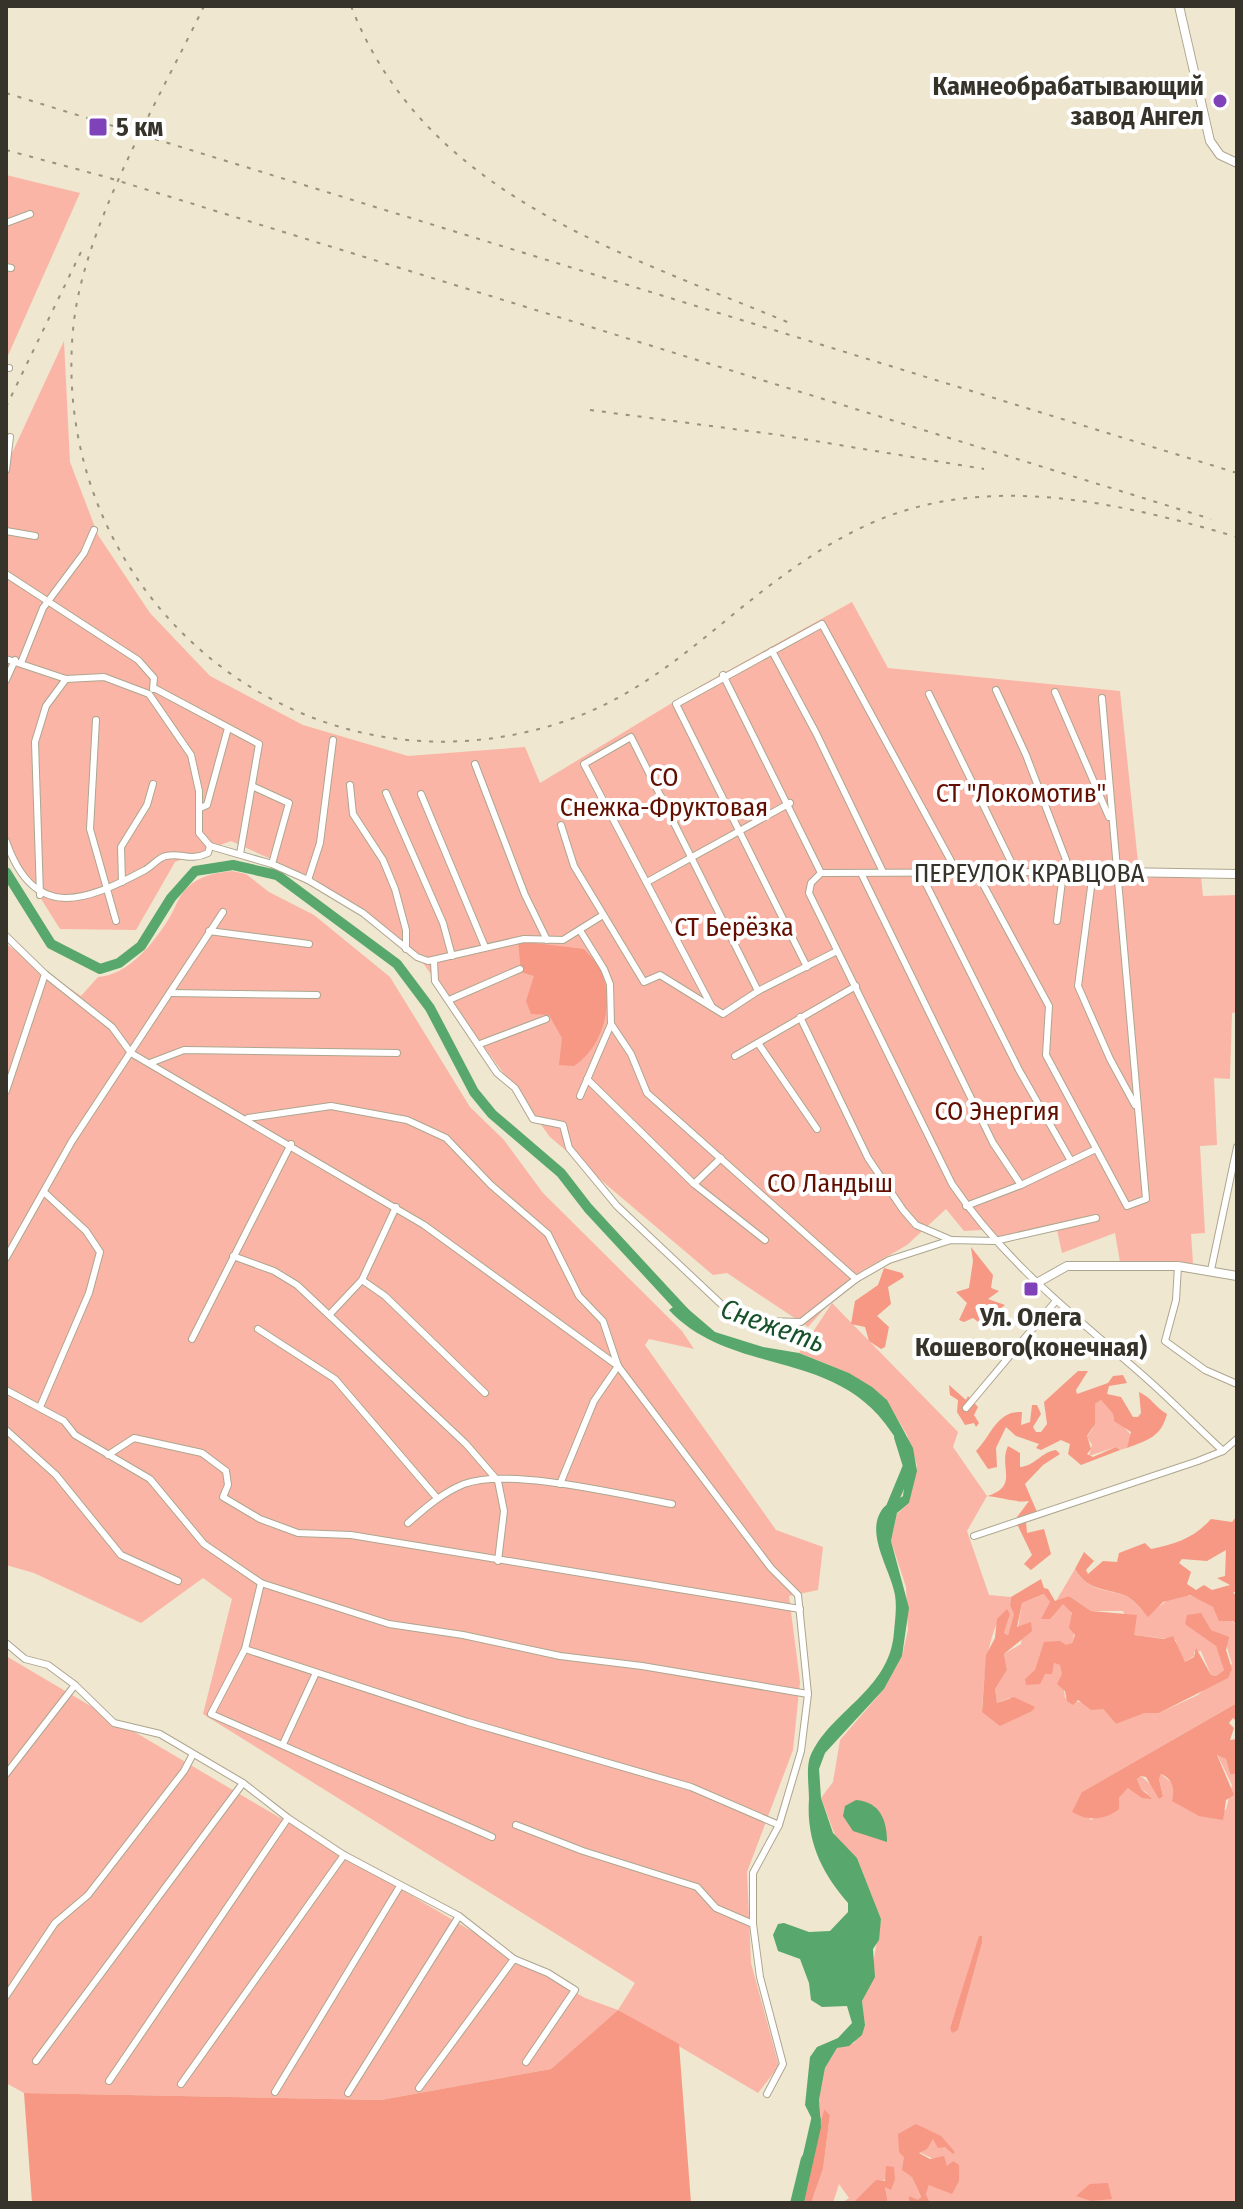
<svg xmlns="http://www.w3.org/2000/svg" width="1243" height="2209" font-family="'Fira Sans Condensed',sans-serif">
<rect width="100%" height="100%" fill="#efe7cf"/>
<g fill="#fab5a6" fill-rule="evenodd">
<path d="M6,175L80,193L6,360Z"/>
<path d="M64,341L70,462L98,535L150,613L210,676L303,725L408,756L525,747L540,783L700,686L852,602L888,668L1120,691L1138,862L1136,878L1201,876L1203,896L1237,895V1012L1232,1013L1230,1079L1214,1078L1217,1145L1200,1146L1205,1233L1191,1234L1193,1263L1120,1262L1115,1233L1062,1253L1057,1230L999,1239L985,1226L981,1230L964,1231L946,1209L907,1245L855,1275L808,1327L727,1273L713,1275L550,1137L420,959L315,879L231,841L175,862L136,930L60,929L6,843V466Z"/>
<path d="M232,871L246,874L269,892L314,915L390,977L470,1107L504,1140L543,1193L682,1331L694,1349L649,1339L645,1345L776,1530L823,1547L818,1590L789,1596L800,1682L793,1750L747,1872L751,1963L779,2066L758,2093L618,2010L551,2069L381,2100L24,2093L6,2083V1656L585,1998L618,2010L635,1983L203,1714L232,1599L203,1578L141,1623L34,1573L6,1565V944L81,996L98,977C128,975 153,944 168,920C175,910 178,896 187,888C200,875 215,873 232,871Z"/>
<path d="M832,1303L958,1432L953,1447L987,1496L967,1531L989,1595L1011,1597L1010,1606L1014,1614L1008,1635L1004,1633L1010,1614L1007,1610C986,1628 984,1683 982,1712L1032,1711L1022,1702L1009,1698L997,1703L995,1689L1007,1670L1004,1654L1021,1644L1023,1627H1018L1022,1603L1045,1594L1050,1602L1068,1605C1074,1615 1076,1632 1072,1643L1066,1646L1048,1642L1045,1674L1054,1663L1061,1665L1065,1698L1103,1709L1116,1724L1145,1713H1159L1198,1695L1232,1664L1224,1637L1211,1630C1215,1644 1221,1658 1224,1670L1216,1676L1211,1675L1201,1651L1194,1652V1656L1185,1662L1177,1650L1176,1640L1134,1635L1123,1611H1091L1069,1596L1056,1601L1075,1569C1087,1590 1103,1589 1124,1595C1133,1598 1141,1610 1148,1616C1158,1607 1168,1598 1180,1595C1193,1591 1230,1617 1237,1626V1703L1082,1792L1090,1820L1104,1815L1128,1788L1149,1794L1141,1789L1137,1779L1141,1776L1163,1795L1159,1779L1161,1774L1172,1783L1175,1791L1226,1810L1232,1785L1217,1754L1226,1759L1230,1774H1237V2203H930L926,2194L929,2185L959,2181L953,2161L948,2166L919,2152L933,2139L955,2152L916,2124L904,2157L921,2198L919,2200L888,2203L885,2187L891,2189L895,2180L892,2174L853,2203H842L849,2198L839,2184L833,2203H811L823,2169L830,2115L824,2109L821,2127L819,2100L825,2068L837,2048L854,2043L865,2025L862,2001L869,1986L881,1919L857,1858L836,1838L821,1798L833,1782L840,1740L884,1689L902,1656L908,1630L906,1587L891,1541L897,1514L909,1503L917,1465L907,1435L885,1398L849,1373L799,1353ZM982,1936V1943L958,2030L950,2027Z"/>
<path d="M1101,1400L1113,1414L1114,1421L1120,1423L1132,1436L1127,1448L1120,1450L1116,1447L1089,1456L1092,1445L1087,1437L1093,1428L1095,1404Z"/>
</g>
<g fill="#f69884" fill-rule="evenodd">
<path d="M518,941L584,949C589,955 597,962 600,969C616,1002 603,1047 574,1066L559,1065L562,1038L549,1015L531,1014L526,1001L534,976L521,972Z"/>
<path d="M971,1247L993,1275L991,1288L999,1291L988,1299L1005,1305L981,1324L973,1318L964,1322L959,1320L967,1303L956,1292L969,1288L973,1261Z"/>
<path d="M884,1268L902,1273L904,1277L888,1287L891,1304L877,1316L889,1327L885,1347L881,1349L869,1341L865,1327L851,1324L855,1301L878,1285Z"/>
<path d="M1078,1371H1088L1076,1390L1077,1394L1108,1383L1113,1376L1123,1375L1127,1383L1109,1386L1107,1394L1121,1397L1133,1417H1138L1141,1413L1139,1392C1151,1397 1156,1408 1167,1414C1161,1437 1148,1440 1127,1448L1131,1432L1114,1421L1113,1414L1101,1400L1095,1404V1424L1087,1436L1091,1449L1087,1454L1093,1457L1116,1447L1120,1450L1081,1465L1068,1454L1070,1444L1061,1440L1041,1450L1036,1448L1039,1444L1016,1436L1006,1427L996,1448L997,1467L988,1469L976,1451C991,1436 997,1410 1022,1412L1021,1425L1030,1422L1032,1405H1037L1041,1414L1033,1427L1036,1432H1041L1047,1424L1044,1402Z"/>
<path d="M949,1385L966,1400L968,1396L978,1407L974,1415L979,1423L976,1427L974,1423L965,1425L957,1412L958,1400L950,1395Z"/>
<path d="M1008,1446L1020,1453V1467C1035,1466 1041,1452 1056,1450L1060,1454L1043,1465L1025,1484L1037,1512L1026,1522L1027,1533L1044,1529L1051,1554L1031,1570L1024,1564L1032,1555L1017,1524V1517L1029,1501C1016,1503 1001,1497 987,1496C1020,1486 998,1467 1008,1446Z"/>
<path d="M1237,1516V1590L1233,1593L1237,1595V1626L1233,1621H1219L1213,1607L1190,1595L1163,1602L1148,1617C1142,1610 1133,1598 1124,1595C1103,1588 1087,1590 1075,1569L1084,1552L1094,1561L1086,1570L1088,1574L1103,1561L1117,1562L1119,1553L1145,1543L1151,1549C1176,1544 1194,1538 1211,1519L1232,1522ZM1226,1550L1225,1576L1217,1578L1230,1585L1212,1590L1204,1585L1196,1590L1187,1584L1191,1572L1179,1563L1182,1559L1207,1561Z"/>
<path d="M1041,1579L1044,1588L1048,1589L1055,1601L1069,1596L1091,1611L1137,1615L1134,1635L1164,1639L1173,1636L1185,1662L1194,1657L1196,1648L1211,1675L1216,1676L1224,1670L1216,1646L1185,1624L1187,1615L1201,1613L1211,1630L1229,1637L1226,1650L1232,1669L1228,1678L1159,1713H1145L1116,1724L1103,1709L1091,1710L1078,1700L1073,1705L1067,1701L1065,1691L1057,1684L1062,1674L1060,1665L1054,1663L1052,1674H1045L1040,1684L1026,1685L1025,1679L1035,1670L1044,1642L1060,1641L1066,1645L1072,1643L1075,1635L1069,1628L1072,1613L1063,1604L1050,1619H1041L1050,1602L1044,1594L1022,1603L1017,1627L1031,1622L1032,1631L1004,1654L1007,1670L995,1689L997,1703L1014,1697L1035,1707L1032,1711L1000,1726L982,1712L986,1655L995,1638L997,1619L1007,1609L1010,1614L1004,1633L1008,1635L1014,1614L1010,1606L1011,1597Z"/>
<path d="M1237,1703V1722L1233,1718L1229,1723L1234,1728L1230,1740L1237,1739V1774H1230L1226,1759L1217,1755L1234,1795L1226,1800L1223,1820L1199,1816L1172,1801C1175,1789 1173,1779 1161,1774L1159,1779L1163,1796L1159,1799L1146,1777L1141,1776L1137,1779L1141,1789L1152,1799L1142,1798L1128,1788L1119,1798V1809C1105,1820 1089,1822 1072,1812L1082,1792Z"/>
<path d="M979,1936H982V1943L958,2030L952,2033L950,2028Z"/>
<path d="M618,2010L679,2044L691,2203H32L24,2093L381,2100L551,2069Z"/>
<path d="M824,2109L830,2115L823,2169L811,2203H804Z"/>
<path d="M916,2124L941,2136L955,2152L953,2154L945,2147L938,2148L933,2139L927,2149L919,2153L930,2159L944,2156L947,2166L953,2161L959,2165V2181L952,2194L929,2185L926,2194L930,2203H909V2196L918,2200L921,2197L912,2177L902,2170L904,2157L899,2152L898,2134Z"/>
<path d="M886,2166L894,2167L895,2180L891,2190L885,2187L888,2203H853L876,2180L885,2181Z"/>
<path d="M1108,2183L1112,2199L1091,2201L1076,2196L1090,2184Z"/>
</g>
<g fill="#58a76d">
<path d="M680,1302L715,1332L763,1347L799,1353L849,1373L872,1387L887,1400L913,1448L917,1471L909,1503L897,1513L891,1541L909,1608L902,1656L884,1689L825,1753L819,1769L821,1798L833,1833L857,1858L881,1919L879,1940L873,1949L875,1977L862,2001L865,2025L862,2035L849,2046L837,2048L825,2068L819,2100L821,2127L804,2203H790L801,2158L813,2137L812,2119L805,2105L810,2057L817,2047L838,2038L852,2023L847,2006L822,2007L811,2000L809,1983L800,1959L778,1951L773,1935L778,1924L784,1923L809,1932L830,1931L848,1912V1903C822,1873 806,1841 809,1799C809,1787 806,1768 810,1757C829,1711 890,1691 894,1632C895,1620 897,1607 895,1595C891,1571 867,1537 880,1513C885,1502 894,1503 903,1496C904,1484 908,1473 906,1460C905,1449 898,1442 892,1433C836,1347 733,1378 669,1310Z"/>
<path d="M856,1800C880,1802 887,1820 887,1842L853,1831L843,1816L845,1806Z"/>
</g>
<g fill="none" stroke-linecap="round" stroke-linejoin="round">
<g stroke="#58a76d" stroke-width="10">
<path d="M6,872L51,944L100,969L119,963L141,946L171,898L195,871L233,865L277,875L397,964L430,1008L474,1092L492,1114L561,1173L588,1208L685,1313"/>
<path d="M889,1512L908,1466L899,1437"/>
<path d="M808,2155L816,2120"/>
</g>
<defs>
<g id="minor">
<path d="M6,223L30,214"/>
<path d="M6,267L11,268"/>
<path d="M6,368H9"/>
<path d="M6,470L10,437"/>
<path d="M6,531L35,536"/>
<path d="M6,574L138,660L154,678L153,689"/>
<path d="M772,651L816,733L883,872"/>
<path d="M6,659L66,679L104,677L149,694L191,755L199,791V833L210,846L272,864L308,880L363,913L417,957L428,961L524,939L563,940L603,915"/>
<path d="M21,663L43,608L84,553L94,530"/>
<path d="M723,675L821,873"/>
<path d="M6,680L15,660"/>
<path d="M154,688L259,744L240,854"/>
<path d="M996,690L1026,755L1071,873"/>
<path d="M1055,692L1109,817"/>
<path d="M929,694L1016,872"/>
<path d="M96,720L90,829L116,921"/>
<path d="M475,764L525,895L547,940"/>
<path d="M350,785L353,814L383,860L395,889L406,930V949"/>
<path d="M254,787L289,803L272,864"/>
<path d="M386,793L443,923L452,956"/>
<path d="M421,794L485,947"/>
<path d="M200,808L207,805L228,728"/>
<path d="M561,825L574,866L644,982L660,975L723,1014L758,991L837,951"/>
<path d="M6,841C34,922 85,902 145,870C151,867 159,857 166,856C182,852 189,862 208,853L210,846"/>
<path d="M1093,872L1078,986L1110,1059L1135,1105"/>
<path d="M821,873L811,883L809,893L952,1184C1008,1266 1073,1314 1147,1379C1173,1402 1197,1427 1223,1451"/>
<path d="M821,873L1118,872"/>
<path d="M861,873L993,1143L1021,1185"/>
<path d="M977,873L1049,1006L1046,1055L1127,1206L1146,1199L1102,698"/>
<path d="M921,874L1019,1070L1071,1161"/>
<path d="M308,880L320,843L333,740"/>
<path d="M122,882L121,847L147,805L153,784"/>
<path d="M647,882L790,803"/>
<path d="M40,895L35,742L46,706L66,679"/>
<path d="M1057,921L1063,873"/>
<path d="M209,931L309,944"/>
<path d="M581,932L604,969L610,984L611,1024L631,1054L647,1093L856,1279"/>
<path d="M6,936L45,974L112,1027L131,1053L424,1225L618,1366"/>
<path d="M434,961L435,981L497,1073L515,1088L533,1119L563,1125L569,1148L617,1206L721,1304L744,1317L760,1321L801,1322L856,1279L889,1260L951,1240L995,1241L1096,1218"/>
<path d="M807,967L676,704L822,624L957,872"/>
<path d="M170,993L317,995"/>
<path d="M449,1000L520,969"/>
<path d="M712,1007L584,764L631,737L758,991"/>
<path d="M800,1017L868,1158L903,1210L916,1225L951,1240"/>
<path d="M758,1043L817,1129"/>
<path d="M480,1044L546,1019"/>
<path d="M735,1056L856,986"/>
<path d="M150,1063L184,1050L397,1053"/>
<path d="M587,1079L694,1184L765,1240"/>
<path d="M6,1091L45,974"/>
<path d="M580,1096L611,1024"/>
<path d="M248,1118L331,1106L407,1120L446,1138L491,1185L548,1234L579,1296L603,1321L618,1366L771,1568L798,1595L808,1694L801,1751L779,1825L753,1873V1924L760,1977L783,2064L767,2094"/>
<path d="M694,1184L721,1158"/>
<path d="M966,1206L1021,1185L1096,1149"/>
<path d="M233,1256L274,1271L297,1285L466,1444L498,1481L504,1511L498,1561"/>
<path d="M6,1258L72,1141L223,912"/>
<path d="M1178,1266L1176,1300L1165,1341L1205,1370L1237,1384"/>
<path d="M1211,1270L1237,1147"/>
<path d="M362,1280L385,1296L485,1393"/>
<path d="M330,1314L362,1280L396,1207"/>
<path d="M258,1329L335,1379L437,1498"/>
<path d="M192,1339L291,1144"/>
<path d="M6,1390L64,1421L75,1435L150,1479L204,1544L261,1583L389,1624L463,1635L560,1656L642,1666L808,1694"/>
<path d="M40,1407L89,1293L100,1252L86,1231L45,1193"/>
<path d="M966,1408L1055,1302"/>
<path d="M6,1430L56,1475L121,1555L178,1581"/>
<path d="M108,1455L134,1438L202,1453L226,1471L228,1485L223,1497L260,1519L298,1533L351,1535L800,1609"/>
<path d="M560,1484L594,1401L618,1366"/>
<path d="M408,1523C425,1508 442,1493 464,1484C507,1467 623,1495 672,1504"/>
<path d="M974,1536L1198,1461L1223,1451L1237,1439"/>
<path d="M261,1583L245,1649L211,1714L492,1837"/>
<path d="M6,1643L25,1659L48,1665L75,1685L114,1723L160,1734L243,1783L288,1818L344,1855L459,1916L514,1959L548,1973L575,1990L526,2062"/>
<path d="M245,1649L468,1722L691,1787L779,1825"/>
<path d="M283,1744L315,1675"/>
<path d="M6,1774L75,1685"/>
<path d="M516,1825L583,1851L697,1887L716,1908L753,1924"/>
<path d="M6,1996L55,1923L88,1895L184,1771L192,1756"/>
<path d="M36,2061L243,1783"/>
<path d="M109,2081L288,1818"/>
<path d="M181,2084L344,1855"/>
<path d="M419,2088L514,1959"/>
<path d="M275,2092L400,1886"/>
<path d="M348,2093L459,1916"/>
</g>
<g id="tertiary">
<path d="M1179,6L1210,141L1220,155L1237,163"/>
<path d="M1118,872L1237,874"/>
<path d="M1035,1284L1067,1266H1178L1237,1276"/>
</g>
</defs>
<use href="#minor" stroke="#ada68f" stroke-width="8"/>
<use href="#tertiary" stroke="#ada68f" stroke-width="10"/>
<use href="#minor" stroke="#fff" stroke-width="6"/>
<use href="#tertiary" stroke="#fff" stroke-width="8"/>
<g stroke="#989281" stroke-width="2" stroke-dasharray="4 8" stroke-linecap="butt">
<path d="M204,6C159,100 82,228 73,330C50,581 274,787 522,733C612,714 667,669 736,612C777,579 819,547 867,525C984,471 1118,502 1237,537"/>
<path d="M351,6C425,196 621,252 792,324"/>
<path d="M6,93L1237,473"/>
<path d="M6,150L106,177L1211,519"/>
<path d="M6,407L81,252"/>
<path d="M590,410L779,435L984,469"/>
</g>
</g>
<g fill="#7f42b8" stroke="#fff" stroke-width="3">
<circle cx="1220" cy="101" r="8"/>
<rect x="88" y="117" width="20" height="20" rx="4"/>
<rect x="1023" y="1281" width="16" height="16" rx="4"/>
</g>
<g text-anchor="middle" stroke-width="8" stroke-linejoin="round" paint-order="stroke">
<g font-size="26" font-weight="bold" fill="#36332a" stroke="#fff" text-anchor="end">
<text x="1204" y="95">Камнеобрабатывающий<tspan x="1204" dy="30">завод Ангел</tspan></text>
<text x="116" y="136" text-anchor="start">5 км</text>
<text x="1031" y="1326" text-anchor="middle">Ул. Олега<tspan x="1031" dy="30">Кошевого(конечная)</tspan></text>
</g>
<g font-size="26" fill="#620f01" stroke="#fff">
<text x="664" y="786">СО<tspan x="664" dy="30">Снежка-Фруктовая</tspan></text>
<text x="1021" y="802">СТ "Локомотив"</text>
<text x="734" y="936">СТ Берёзка</text>
<text x="997" y="1120">СО Энергия</text>
<text x="830" y="1192">СО Ландыш</text>
</g>
<g font-size="26" fill="#36332a" stroke="#fff">
<text x="1029" y="882">ПЕРЕУЛОК КРАВЦОВА</text>
</g>
<g font-size="28" font-style="italic" fill="#18522b" stroke="#fff">
<text transform="translate(773 1325) rotate(20)" y="10">Снежеть</text>
</g>
</g>
<rect width="1243" height="2209" fill="none" stroke="#36332a" stroke-width="16"/>
</svg>
